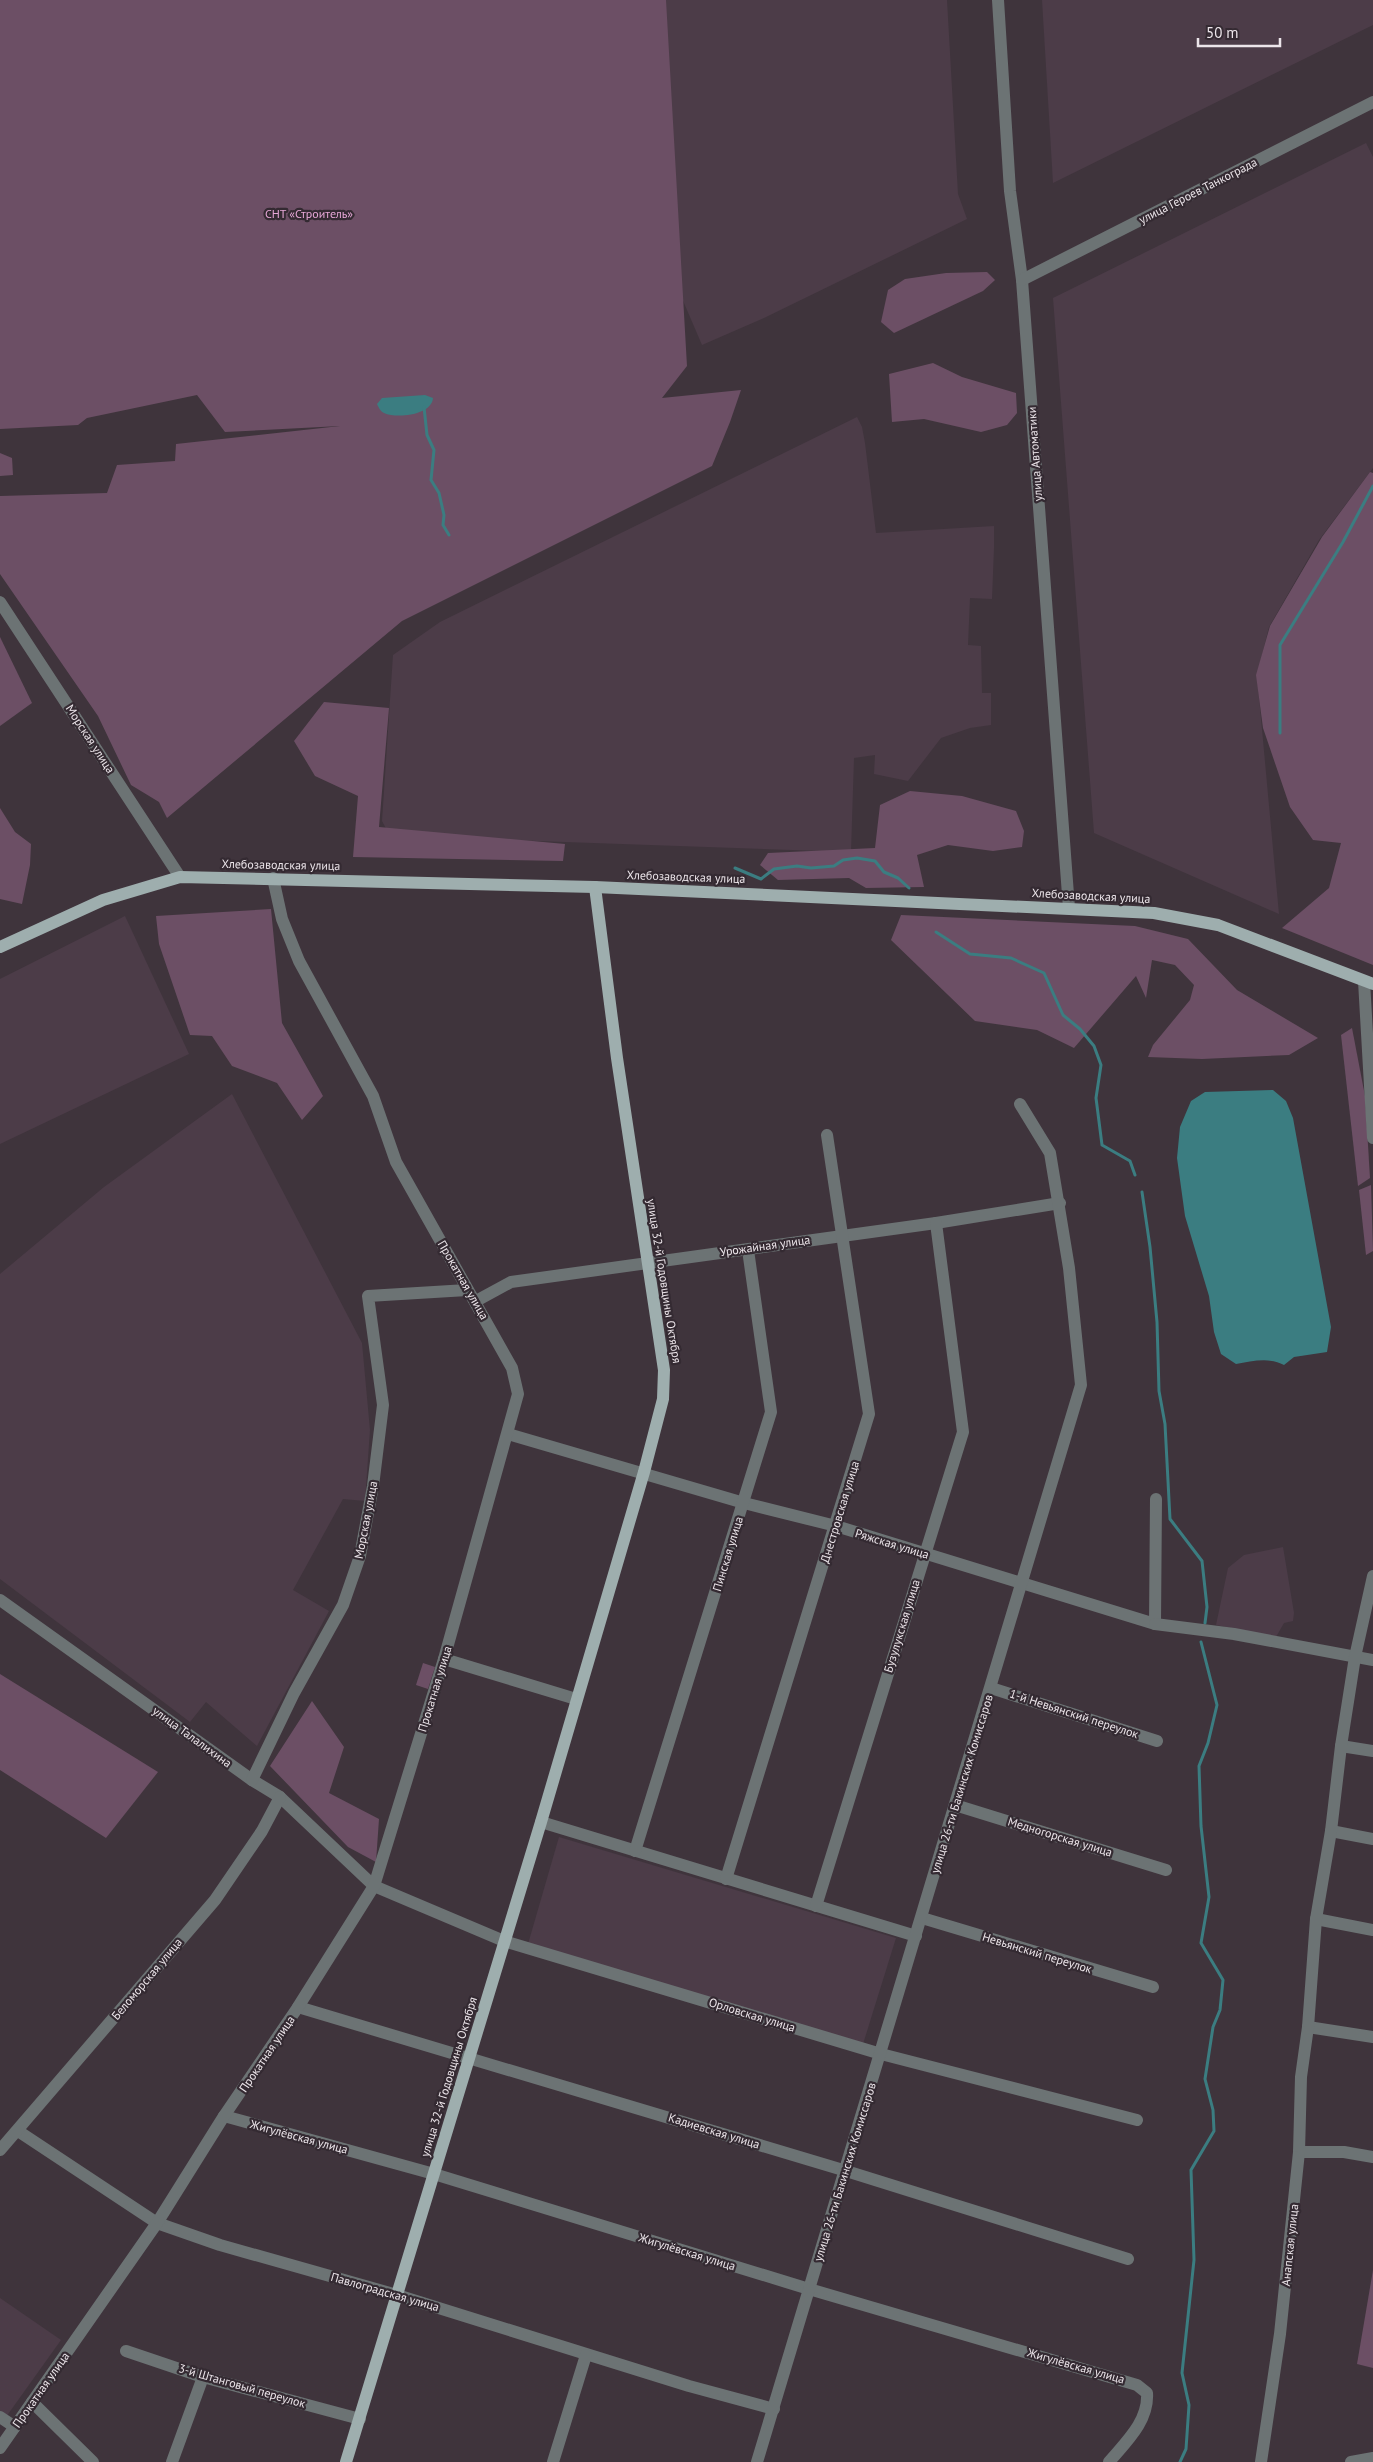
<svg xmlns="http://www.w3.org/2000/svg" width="1373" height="2462" font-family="'PT Sans',sans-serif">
<rect width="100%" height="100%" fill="#3f343c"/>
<g fill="#4c3c48">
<path d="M664,0H947L958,194L967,219L764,318L702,345L678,289Z"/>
<path d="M1042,0H1373V25L1053,183Z"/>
<path d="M1366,143L1373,157V468L1319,540L1269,627L1257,675L1279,914L1094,833L1053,298Z"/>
<path d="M857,417L862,427L865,443L876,533L994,526V548L992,599L970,598L968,645L981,646L982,693H991V725L970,728L941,738L908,781L874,774L875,755L854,758L851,852L390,836L382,821L393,655L440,622Z"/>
<path d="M125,916L189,1054L0,1144V979Z"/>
<path d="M232,1094L362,1343L370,1430L365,1501L343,1499L293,1590L329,1611L257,1746L206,1702L190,1722L0,1579V1274L104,1187Z"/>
<path d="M1283,1547L1294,1613L1293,1621L1284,1623L1276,1637L1216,1625L1228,1568L1244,1555Z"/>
<path d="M559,1837L896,1938L863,2044L528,1944Z"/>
<path d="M0,2298L61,2340L6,2417L0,2412Z"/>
</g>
<g fill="#6c4f65">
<path d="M0,0H666L687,366L662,398L741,390L730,422L712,466L402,621L167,818L159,802L131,785L98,716L0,574V496L107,493L117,465L175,461L176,444L340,426L225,432L197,395L87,418L78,425L0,429Z"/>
<path d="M987,272L995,280L983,291L894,333L881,322L888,290L905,279L946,273Z"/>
<path d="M933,363L962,377L1016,393L1017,413L1007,425L981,432L924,419L892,422L889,374Z"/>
<path d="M0,453L12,458L13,475L0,476Z"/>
<path d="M1370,472L1373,473V965L1282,928L1329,888L1341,843L1313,840L1290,807L1263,728L1256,675L1270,626L1322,537Z"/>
<path d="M0,637L32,703L0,726Z"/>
<path d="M324,702L389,708L379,827L565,844L563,861L353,857L358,796L315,776L294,741Z"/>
<path d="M910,791L962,796L1016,811L1024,831L1022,847L993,851L948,845L917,855L924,887L866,888L849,878L778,880L760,865L768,853L875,848L880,805Z"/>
<path d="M0,808L15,832L31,844L30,865L22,904L0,899Z"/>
<path d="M271,909L282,1023L323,1096L302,1120L277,1083L232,1066L212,1036L190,1035L159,944L156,916Z"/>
<path d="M901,915L1135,926L1188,939L1237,990L1318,1038L1289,1055L1202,1059L1148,1057L1153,1045L1190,1000L1194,985L1175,965L1152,960L1146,998L1136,976L1074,1048L1037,1030L975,1021L891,940Z"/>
<path d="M1352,1028L1365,1096L1370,1178L1358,1186L1341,1035Z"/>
<path d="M1371,1185L1373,1251L1366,1255L1359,1190Z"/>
<path d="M423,1663L435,1667L428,1689L416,1685Z"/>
<path d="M0,1674L158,1772L106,1838L0,1770Z"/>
<path d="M312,1701L344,1747L329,1793L379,1819L376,1862L348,1847L270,1766Z"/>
<path d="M1373,2270V2368L1357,2364Z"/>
</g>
<g fill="#3b7d81">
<path d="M425,395L433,398C432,415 397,419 384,413C380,411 379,408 377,404L382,398Z"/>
<path d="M1273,1090L1286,1101L1293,1118L1331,1327L1327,1352L1294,1357L1284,1365C1270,1357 1252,1361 1236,1364L1221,1354L1214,1332L1209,1296L1185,1216L1177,1158L1180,1127L1191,1101L1205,1092Z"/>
</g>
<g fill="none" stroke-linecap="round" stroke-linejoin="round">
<g stroke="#3b7d81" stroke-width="3">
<path d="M424,407L427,435L434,450L431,480L439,493L444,515L443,525L449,535"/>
<path d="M1280,733V645L1343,542L1373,486"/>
<path d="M735,868L761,879L774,869L797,866L811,868L834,866L843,860L857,858L875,861L884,872L898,878L909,888"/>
<path d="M936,932L970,954L1011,958L1044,973L1063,1015L1080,1029L1094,1046L1101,1065L1096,1098L1102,1145L1130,1161L1135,1175"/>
<path d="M1142,1192L1150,1247L1157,1322L1159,1391L1165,1424L1170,1519L1202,1561L1207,1607L1205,1623"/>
<path d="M1180,2462L1186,2449L1189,2405L1182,2373L1194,2260L1191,2170L1214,2131L1213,2110L1205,2079L1213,2027L1220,2010L1223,1980L1201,1943L1209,1897L1201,1826L1199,1766L1208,1743L1217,1705L1201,1642"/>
</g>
<g stroke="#6c7374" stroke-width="12">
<path d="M998,0L1010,191L1022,280L1069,908"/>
<path d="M1022,280L1373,102"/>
<path d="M0,602L180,877"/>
<path d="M1364,981L1373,1138"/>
<path d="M476,1301L511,1282L936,1223L1060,1203"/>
<path d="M508,1434L744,1503L836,1526L1155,1624L1156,1499"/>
<path d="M0,1600L252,1780L280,1797L374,1886L504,1941L881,2054L1137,2120"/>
<path d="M1155,1624L1234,1634L1373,1660"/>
<path d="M444,1659L576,1699"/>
<path d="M991,1688L1157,1741"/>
<path d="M1341,1746L1373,1751"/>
<path d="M252,1780L294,1693L343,1605L360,1556L373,1486L383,1405L368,1296L467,1290"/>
<path d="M955,1805L1166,1870"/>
<path d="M541,1822L916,1936"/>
<path d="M1331,1831L1373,1839"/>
<path d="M635,1851L771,1412L748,1250"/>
<path d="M726,1879L869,1414L827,1135"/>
<path d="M816,1906L963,1432L936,1223"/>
<path d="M922,1918L1153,1987"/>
<path d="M1316,1919L1373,1930"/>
<path d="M298,2007L843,2170L1128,2259"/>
<path d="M1308,2027L1373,2037"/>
<path d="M224,2116L434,2174L809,2289L1137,2385L1147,2393C1149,2421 1126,2442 1109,2462"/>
<path d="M18,2131L157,2223L220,2245L397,2295L689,2386L774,2409"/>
<path d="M0,2150L215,1900L262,1831L280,1797"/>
<path d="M1299,2152H1344L1373,2157"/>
<path d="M126,2351L203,2377L360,2419"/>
<path d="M32,2402L93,2462"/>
<path d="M0,2417L15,2427"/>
<path d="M0,2448L157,2223L224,2116L298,2007L374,1886L444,1659L518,1394L512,1368L396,1162L373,1096L299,961L282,919L273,878"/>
<path d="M172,2462L203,2377"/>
<path d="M553,2462L586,2355"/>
<path d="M757,2462L1081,1385L1069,1268L1050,1153L1020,1104"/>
<path d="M1261,2462L1280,2334L1299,2152L1301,2077L1308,2027L1316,1919L1331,1831L1341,1746L1355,1657L1373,1576"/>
<path d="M1351,2462L1373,2458"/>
</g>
<g stroke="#9eaeae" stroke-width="12">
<path d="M0,947L103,900L180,877L595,887L1154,913L1218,925L1373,984"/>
<path d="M346,2462L541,1822L644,1472L663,1399L664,1370L617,1058L595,887"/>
</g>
</g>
<g text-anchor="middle" stroke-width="4.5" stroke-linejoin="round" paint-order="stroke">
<g font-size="12" fill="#ece5ea" stroke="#342a32">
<text transform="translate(1198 191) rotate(-27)" y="4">улица Героев Танкограда</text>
<text transform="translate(1035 454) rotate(-94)" y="4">улица Автоматики</text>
<text transform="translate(90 739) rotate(57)" y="4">Морская улица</text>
<text transform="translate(281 865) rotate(1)" y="4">Хлебозаводская улица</text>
<text transform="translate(686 877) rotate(2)" y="4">Хлебозаводская улица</text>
<text transform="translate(1091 896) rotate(3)" y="4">Хлебозаводская улица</text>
<text transform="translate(765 1246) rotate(-8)" y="4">Урожайная улица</text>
<text transform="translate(463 1280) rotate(60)" y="4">Прокатная улица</text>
<text transform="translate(664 1281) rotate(81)" y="4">улица 32-й Годовщины Октября</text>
<text transform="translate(840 1512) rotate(-73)" y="4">Днестровская улица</text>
<text transform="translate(366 1520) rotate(-79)" y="4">Морская улица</text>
<text transform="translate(892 1544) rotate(17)" y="4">Ряжская улица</text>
<text transform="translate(728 1554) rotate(-73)" y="4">Пинская улица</text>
<text transform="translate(902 1626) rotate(-73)" y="4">Бузулукская улица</text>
<text transform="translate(435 1689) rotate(-73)" y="4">Прокатная улица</text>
<text transform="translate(1074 1714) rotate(18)" y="4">1-й Невьянский переулок</text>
<text transform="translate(192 1737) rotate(36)" y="4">улица Талалихина</text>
<text transform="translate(962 1784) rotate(-73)" y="4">улица 26-ти Бакинских Комиссаров</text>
<text transform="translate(1060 1837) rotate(17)" y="4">Медногорская улица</text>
<text transform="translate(1037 1953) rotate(17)" y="4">Невьянский переулок</text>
<text transform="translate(147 1979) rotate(-50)" y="4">Беломорская улица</text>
<text transform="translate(752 2015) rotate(17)" y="4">Орловская улица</text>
<text transform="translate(267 2054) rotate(-56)" y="4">Прокатная улица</text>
<text transform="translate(449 2077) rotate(-73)" y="4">улица 32-й Годовщины Октября</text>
<text transform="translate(714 2131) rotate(17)" y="4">Кадиевская улица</text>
<text transform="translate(299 2137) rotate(15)" y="4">Жигулёвская улица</text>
<text transform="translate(845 2172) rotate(-73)" y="4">улица 26-ти Бакинских Комиссаров</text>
<text transform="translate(1290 2245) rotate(-84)" y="4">Анапская улица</text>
<text transform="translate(687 2252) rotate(17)" y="4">Жигулёвская улица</text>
<text transform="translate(385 2292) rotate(16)" y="4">Павлоградская улица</text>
<text transform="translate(1076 2366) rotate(16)" y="4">Жигулёвская улица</text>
<text transform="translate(242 2386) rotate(16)" y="4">3-й Штанговый переулок</text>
<text transform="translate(41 2390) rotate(-55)" y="4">Прокатная улица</text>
</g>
<g font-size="12" fill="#e7a7d7" stroke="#342a32">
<text x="309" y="218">СНТ «Строитель»</text>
</g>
</g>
<path d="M1198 38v8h82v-8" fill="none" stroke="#ece5ea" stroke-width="2.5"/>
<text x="1206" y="38" font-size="15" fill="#ece5ea" stroke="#342a32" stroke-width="4" paint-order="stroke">50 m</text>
</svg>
